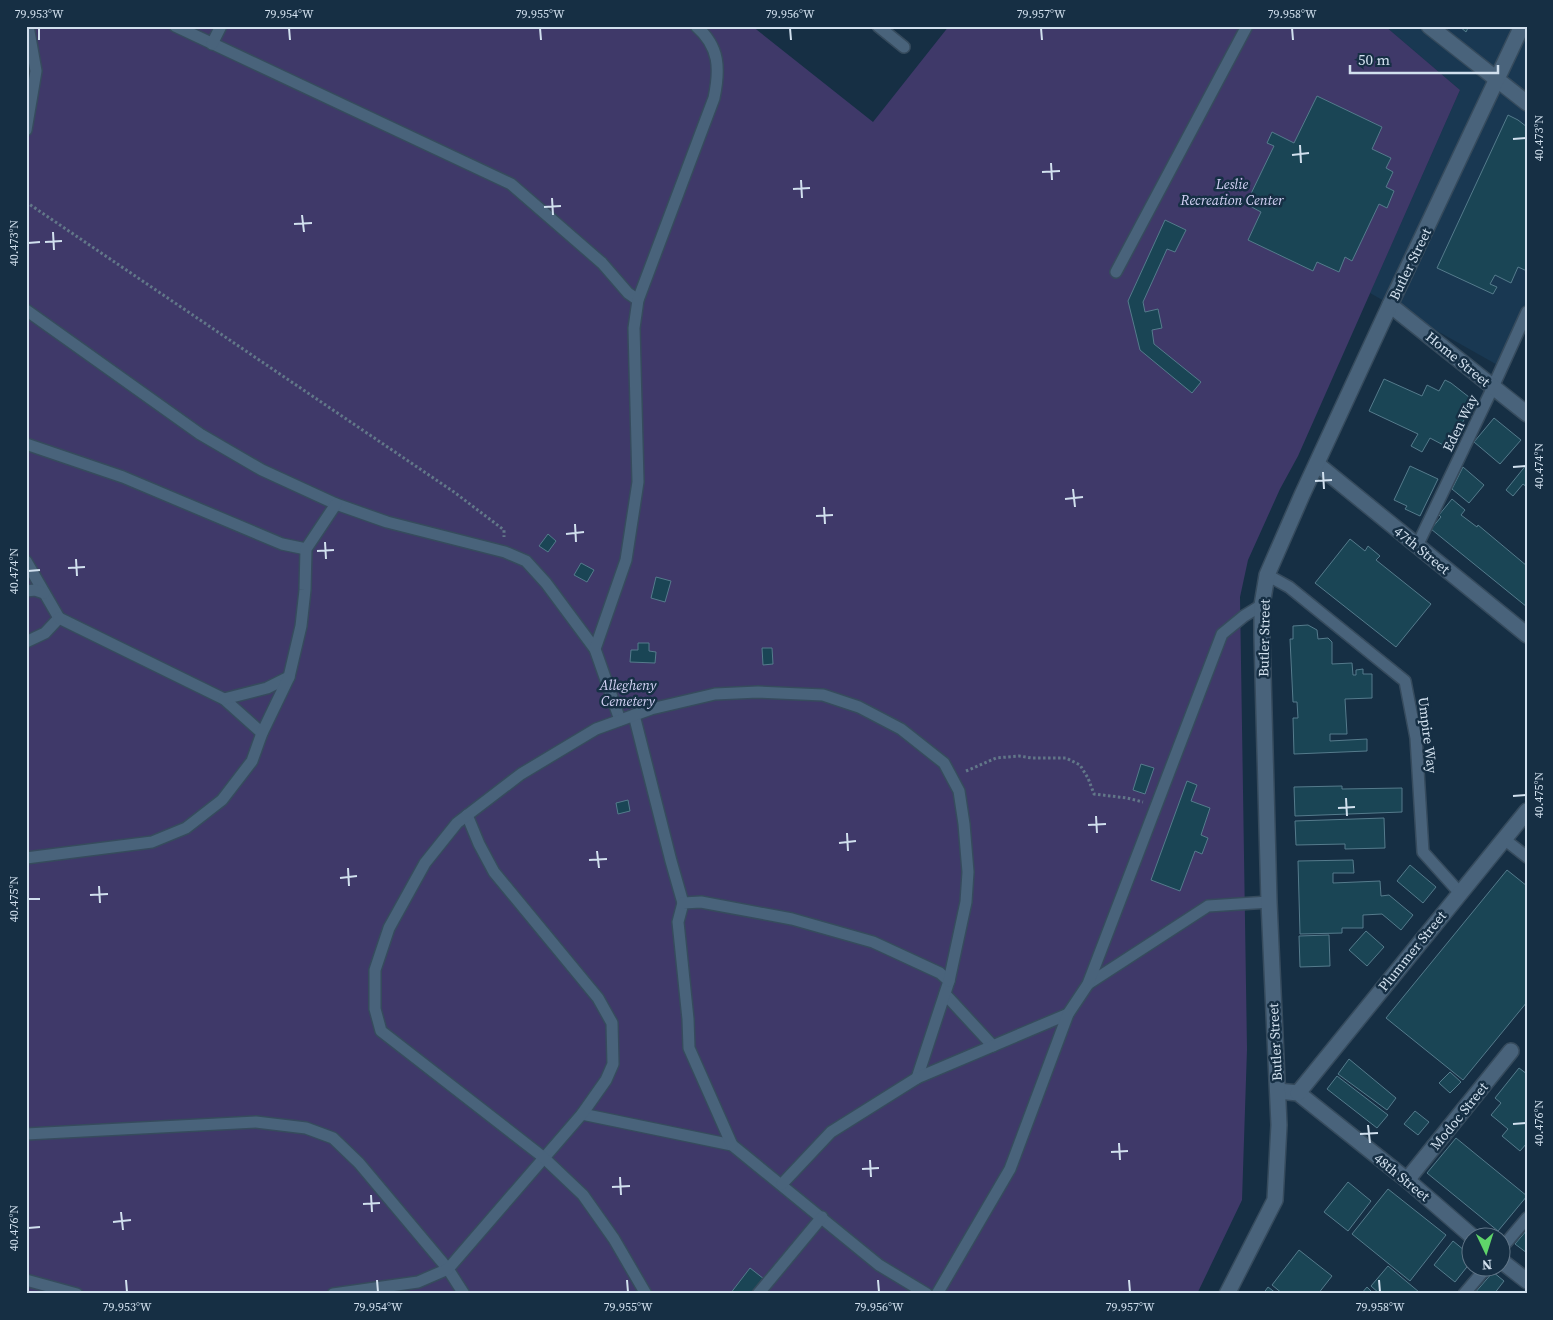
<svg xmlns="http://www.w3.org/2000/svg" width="1553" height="1320" font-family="'Source Serif 4',serif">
<rect width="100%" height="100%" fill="#162f44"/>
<path fill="#193852" d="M1385,26H1527V306L1501,367L1370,293L1460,90Z"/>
<path fill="#3f3969" d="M26,26H752L873,122L949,26H1385L1460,90L1298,456L1280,489L1248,560L1240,597L1247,1049L1242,1200L1197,1294H26Z"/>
<g fill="#1a4555" stroke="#557b8c">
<path d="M1459,26H1469L1466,32Z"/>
<path d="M1317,96L1382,127L1372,149L1391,158L1386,168L1393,172L1386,187L1394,191L1387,208L1379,204L1352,261L1345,257L1339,272L1317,262L1313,271L1248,240L1261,212L1246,204L1274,146L1267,143L1272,132L1294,143Z"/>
<path d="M1508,115L1518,120L1527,127V271L1518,267L1511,283L1495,275L1490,284L1497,287L1493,294L1437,268Z"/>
<path d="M1165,220L1186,230L1175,252L1167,249L1143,302L1145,312L1158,309L1162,328L1152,330L1154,344L1201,382L1192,393L1140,350L1128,301Z"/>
<path d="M1384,379L1422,396L1427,385L1439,391L1445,380L1451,383L1474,401L1449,448L1430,438L1422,452L1411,446L1418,434L1369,411Z"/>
<path d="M1494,418L1521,440L1500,464L1474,442Z"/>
<path d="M1527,464V487L1523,484L1513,496L1506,490Z"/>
<path d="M1410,466L1438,479L1420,516L1405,509L1407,506L1394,500Z"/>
<path d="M1463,467L1484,485L1469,503L1452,489Z"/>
<path d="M1452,499L1465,510L1461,515L1477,527L1478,525L1527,566V607L1431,529L1441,517L1439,515Z"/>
<path d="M548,534L556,541L548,552L539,546Z"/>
<path d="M1350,539L1365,551L1368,546L1380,556L1376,560L1431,604L1396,647L1315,583Z"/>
<path d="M581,563L594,570L587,582L574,575Z"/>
<path d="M656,577L671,581L665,602L651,598Z"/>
<path d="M1308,625L1317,630L1318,639L1328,638L1332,642V664L1352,663L1353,675H1356V670L1363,669V674H1372V698L1345,699L1347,734H1330V741L1367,739V751L1294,754L1293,718H1298L1297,702H1293L1290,639H1293V626Z"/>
<path d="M638,643H649V651L656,652L655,663L630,662L631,650H638Z"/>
<path d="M762,648H772L773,664L763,665Z"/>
<path d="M1141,764L1154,768L1145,794L1133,790Z"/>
<path d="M1187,781L1197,785L1191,801L1210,808L1201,835L1208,838L1202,854L1195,851L1180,891L1151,880Z"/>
<path d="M1342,786V789L1402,788V812L1295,816L1294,787Z"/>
<path d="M628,800L630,811L618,814L616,803Z"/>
<path d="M1384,818L1385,848L1345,849V844L1296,845L1295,821Z"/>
<path d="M1353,860L1354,873H1333V883L1380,881L1381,896L1389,895L1413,915L1401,930L1382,914L1363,915V928H1342V933L1300,934L1298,861Z"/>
<path d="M1410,865L1436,887L1423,903L1397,881Z"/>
<path d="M1507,870L1527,886V1002L1463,1080L1386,1018Z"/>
<path d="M1366,931L1384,947L1367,966L1349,950Z"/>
<path d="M1329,935L1330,966L1300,967L1299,936Z"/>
<path d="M1349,1059L1396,1098L1387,1110L1338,1074Z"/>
<path d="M1519,1068L1527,1074V1143L1520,1151L1502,1136L1508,1129L1491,1115L1501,1103L1495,1098Z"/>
<path d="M1450,1072L1461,1082L1450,1093L1439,1083Z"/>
<path d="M1337,1076L1388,1115L1377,1128L1327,1089Z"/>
<path d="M1415,1111L1429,1122L1418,1135L1404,1124Z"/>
<path d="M1456,1138L1527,1196L1498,1231L1427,1173Z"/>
<path d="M1348,1182L1371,1201L1348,1231L1324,1212Z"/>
<path d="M1388,1189L1446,1235L1410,1281L1352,1234Z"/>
<path d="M1527,1230V1253L1515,1244Z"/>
<path d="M1453,1241L1470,1255V1263L1455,1282L1434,1265Z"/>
<path d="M1299,1250L1332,1276L1318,1294H1283L1272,1285Z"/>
<path d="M1388,1266L1419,1292L1418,1294H1380L1371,1286Z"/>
<path d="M750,1268L764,1279L752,1294H730Z"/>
<path d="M1493,1272L1504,1281L1494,1294H1474Z"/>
<path d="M1268,1287L1277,1294H1263Z"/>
<path d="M1367,1287L1374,1294H1361Z"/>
</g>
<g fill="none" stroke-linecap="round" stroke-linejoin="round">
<defs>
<g id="lane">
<path d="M175,26L511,184L602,263L628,293L638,300"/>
<path d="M878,26L904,47"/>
<path d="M212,44L221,26"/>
<path d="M26,130L36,71L28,26"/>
<path d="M1116,272L1247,26"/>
<path d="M26,310L200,434L262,470L336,504L387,522L505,552L526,561L546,583L595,649"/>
<path d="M26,444L123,477L282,544L306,549"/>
<path d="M1417,546L1493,387L1527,312"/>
<path d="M26,561L59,618L45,633L26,642"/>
<path d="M1267,575L1289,587L1405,681L1416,738L1423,852L1459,892"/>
<path d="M26,591L35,590L44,593"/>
<path d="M59,618L224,699L262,733"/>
<path d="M224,699L267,688L289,677"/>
<path d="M634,715L671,861L683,903"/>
<path d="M620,720L595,649L626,560L638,482L634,328L638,300L714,98C720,69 720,47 696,26"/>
<path d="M1504,839L1527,857"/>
<path d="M26,858L152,842L186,828L222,800L252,761L262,733L289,677L301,626L305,590L306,549L336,504"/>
<path d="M1088,984L1208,906L1269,902"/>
<path d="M945,994L993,1046"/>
<path d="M582,1114L732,1145L879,1265L927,1294"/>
<path d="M26,1134L256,1122L306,1128L333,1138L359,1163L448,1269L464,1294"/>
<path d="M732,1145L689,1048L688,1019L678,922L683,903L701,902L792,919L873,942L940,973L949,981L917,1078"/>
<path d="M782,1184L831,1132L917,1078L1068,1014"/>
<path d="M1500,1250L1527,1218"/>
<path d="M26,1280L77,1294"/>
<path d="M333,1294L418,1282L448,1269L582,1114L606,1080L613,1064L612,1023L598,998L494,872L479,844L467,815"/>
<path d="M646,1294L614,1239L583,1195L543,1157L381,1031L375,1009V970L389,928L425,863L457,823L521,774L596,729L651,709L715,694L758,692L823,695L859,707L901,729L944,763L959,791L964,824L968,872L966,902L949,981"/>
<path d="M758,1294L822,1217"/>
<path d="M937,1294L1010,1169L1068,1014L1088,984L1222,634L1244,616L1262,605"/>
<path d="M1464,1294L1486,1268"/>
</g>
<g id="street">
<path d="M1429,26L1527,103"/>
<path d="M1390,305L1527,414"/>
<path d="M1317,464L1527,635"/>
<path d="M1278,1091L1298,1093L1407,1180L1474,1238"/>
<path d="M1298,1093L1527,811"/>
<path d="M1407,1180L1511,1051"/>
<path d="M1500,1260L1527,1281"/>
</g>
<path id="secondary" d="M1227,1294L1275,1200L1279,1125L1269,902L1262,637V605L1267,575L1302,495L1390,305L1522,26"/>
</defs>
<use href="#lane" stroke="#364b5d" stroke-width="14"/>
<use href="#street" stroke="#364b5d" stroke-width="18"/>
<use href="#secondary" stroke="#364b5d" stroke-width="18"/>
<g stroke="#627789" stroke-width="3" stroke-dasharray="2.5 2.5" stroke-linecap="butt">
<path d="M26,202L454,492L504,530V537"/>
<path d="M966,771L996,758L1019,756L1032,758H1066L1080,765L1088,778L1094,794L1127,798L1143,802"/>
</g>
<use href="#lane" stroke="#49637b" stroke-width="11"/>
<use href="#street" stroke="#49637b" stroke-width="15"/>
<use href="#secondary" stroke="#49637b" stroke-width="15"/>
</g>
<path fill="none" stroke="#d1e0ee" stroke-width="2" d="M39,28V40M289,28L290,40M540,28L541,40M790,28L791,40M1041,28L1042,40M1292,28L1293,40M1513,139L1526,138M1300,145L1301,163M1292,155L1309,153M1051,163L1052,180M1042,172L1060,171M801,180L802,198M793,189L810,188M552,198L553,215M544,207L561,206M302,215L304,232M294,224L312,223M53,232L54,250M45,242L62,241M28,243L40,242M1513,467L1526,466M1323,472L1324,489M1315,481L1332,480M1073,489L1075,507M1065,499L1083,497M824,507L825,524M816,516L833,515M575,524L576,542M566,534L584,532M325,542L326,559M317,551L334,550M76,559L77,576M68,568L85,567M28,571L40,570M1513,796L1526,795M1346,798L1347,816M1338,808L1355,807M1096,816L1097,833M1088,825L1106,824M847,833L848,851M839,843L856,841M597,851L599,868M589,860L607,859M348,868L349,886M340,878L357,876M99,886L100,903M90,895L108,894M28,899H40M1513,1124L1526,1123M1368,1125L1370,1143M1360,1134L1378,1133M1119,1143L1120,1160M1111,1152L1128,1151M870,1160L871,1177M862,1169L879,1168M620,1177L621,1195M612,1187L630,1186M371,1195L372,1212M363,1204L380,1203M121,1212L123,1230M113,1222L131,1220M28,1228L40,1227M126,1280L127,1292M377,1280L378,1292M627,1280L628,1292M878,1280L879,1292M1129,1280L1130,1292M1379,1280L1380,1292"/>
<g text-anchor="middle" stroke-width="5" stroke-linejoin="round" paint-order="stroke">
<g font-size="14" font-style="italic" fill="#d4d3f6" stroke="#162f44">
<text x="1232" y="189">Leslie<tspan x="1232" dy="16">Recreation Center</tspan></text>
<text x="628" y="690">Allegheny<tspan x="628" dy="16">Cemetery</tspan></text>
</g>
<g font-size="14" fill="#d1e0ee" stroke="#162f44">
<text transform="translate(1410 264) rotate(-64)" y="5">Butler Street</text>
<text transform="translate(1458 359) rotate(39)" y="5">Home Street</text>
<text transform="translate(1460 423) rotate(-64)" y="5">Eden Way</text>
<text transform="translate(1422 550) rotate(39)" y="5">47th Street</text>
<text transform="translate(1264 638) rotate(-89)" y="5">Butler Street</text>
<text transform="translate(1428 735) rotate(83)" y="5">Umpire Way</text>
<text transform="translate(1412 951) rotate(-51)" y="5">Plummer Street</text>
<text transform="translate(1275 1042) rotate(-93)" y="5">Butler Street</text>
<text transform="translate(1459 1116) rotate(-51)" y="5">Modoc Street</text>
<text transform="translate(1402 1177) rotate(39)" y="5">48th Street</text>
</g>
</g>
<rect width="1553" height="1320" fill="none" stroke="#162f44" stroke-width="55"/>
<g transform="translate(1486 1252) rotate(176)"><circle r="24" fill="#162f44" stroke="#617688"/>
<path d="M0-4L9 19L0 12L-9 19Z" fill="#60d56a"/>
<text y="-8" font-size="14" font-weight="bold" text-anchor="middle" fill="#d1e0ee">N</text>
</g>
<path d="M1350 65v8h148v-8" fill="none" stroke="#d1e0ee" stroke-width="2.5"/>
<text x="1358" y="65" font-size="15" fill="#d1e0ee" stroke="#162f44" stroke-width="4" paint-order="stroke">50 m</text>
<rect x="28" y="28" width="1498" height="1264" fill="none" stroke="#d1e0ee" stroke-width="2"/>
<g font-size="12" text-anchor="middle" fill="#d1e0ee">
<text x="39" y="18">79.953°W</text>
<text x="289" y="18">79.954°W</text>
<text x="540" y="18">79.955°W</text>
<text x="790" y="18">79.956°W</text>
<text x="1041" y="18">79.957°W</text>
<text x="1292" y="18">79.958°W</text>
<text transform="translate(1539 138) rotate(-90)" y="4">40.473°N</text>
<text transform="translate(14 243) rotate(-90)" y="4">40.473°N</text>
<text transform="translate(1539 466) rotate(-90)" y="4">40.474°N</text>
<text transform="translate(14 571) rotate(-90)" y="4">40.474°N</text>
<text transform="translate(1539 795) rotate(-90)" y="4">40.475°N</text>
<text transform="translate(14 899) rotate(-90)" y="4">40.475°N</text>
<text transform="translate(1539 1123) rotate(-90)" y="4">40.476°N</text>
<text transform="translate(14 1228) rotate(-90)" y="4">40.476°N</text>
<text x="127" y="1311">79.953°W</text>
<text x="378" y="1311">79.954°W</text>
<text x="628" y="1311">79.955°W</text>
<text x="879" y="1311">79.956°W</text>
<text x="1130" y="1311">79.957°W</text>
<text x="1380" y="1311">79.958°W</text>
</g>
</svg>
